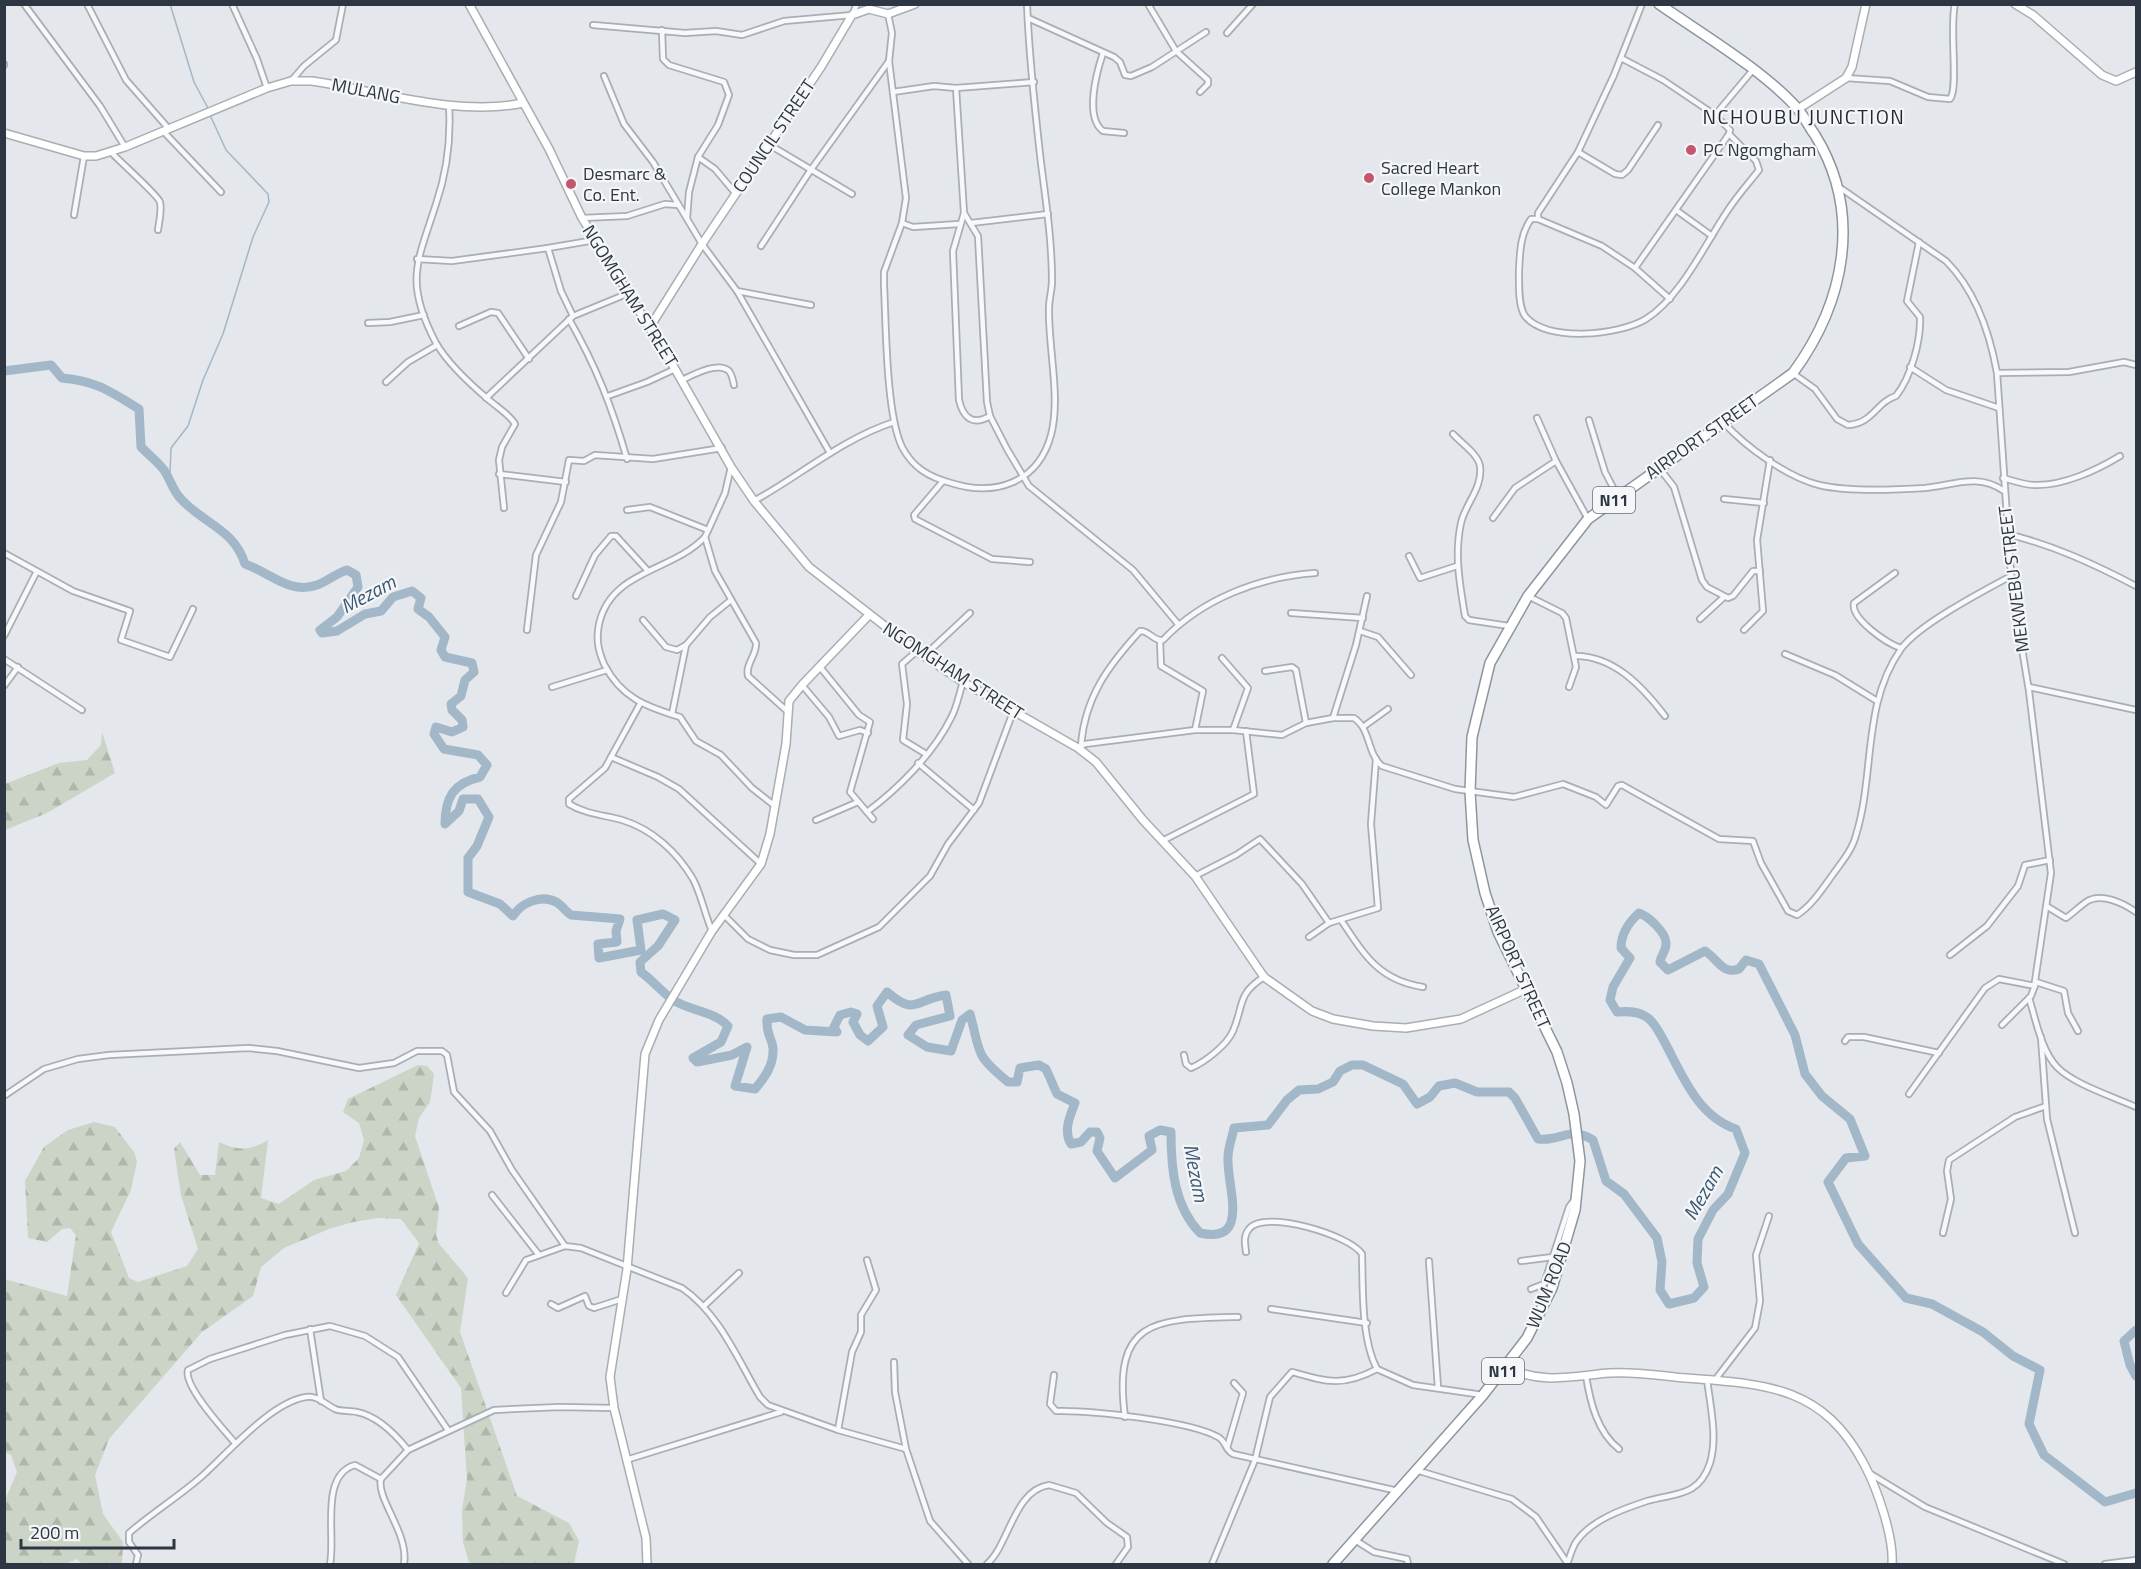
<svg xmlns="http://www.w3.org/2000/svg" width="2141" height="1569" font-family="'Titillium Web',sans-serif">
<defs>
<pattern id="forest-firs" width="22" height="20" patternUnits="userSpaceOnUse" patternTransform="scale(1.5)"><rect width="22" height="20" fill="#cbd4c6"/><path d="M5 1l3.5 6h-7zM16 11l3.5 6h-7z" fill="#afb7ab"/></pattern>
</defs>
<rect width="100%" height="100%" fill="#e4e7eb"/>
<g fill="url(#forest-firs)">
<path d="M102,732L115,773L47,813L5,830V784L59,763L87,760L101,745Z"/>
<path d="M418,1065L427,1066L434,1074L430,1102L419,1118L415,1136L439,1208L436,1235L439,1244L468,1278L460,1332L517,1496L569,1523L579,1541L574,1564H474L469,1562L463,1542L462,1510L467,1479L461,1388L396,1295L419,1243L401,1219L378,1218L353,1222L329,1229L284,1248L261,1267L253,1296L202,1332L109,1439L95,1475L103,1514L123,1542L122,1564H82L77,1559L65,1564H5V1500L17,1472L11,1455L5,1452L4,1279L67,1296L76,1235L70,1228L62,1229L47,1242L28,1238L25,1181L44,1147L68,1130L94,1122L115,1127L134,1152L137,1161L131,1190L111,1232L129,1278L138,1282L187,1266L198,1249L181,1195L174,1149L180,1142L200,1175H215L219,1142C238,1151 250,1151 268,1140L261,1198L279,1204L314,1180L346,1171L359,1158L364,1140L359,1123L343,1112L348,1099Z"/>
</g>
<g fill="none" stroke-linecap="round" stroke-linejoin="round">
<g stroke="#a2b7c7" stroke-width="1.5">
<path d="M170,4L194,82L209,110"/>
<path d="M174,489L170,473L171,448L188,426L203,380L223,334L253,237L269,202L268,194L226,150L210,115"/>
</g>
<g stroke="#a2b7c7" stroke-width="9">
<path d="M4,371L51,365L62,378C96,381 110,391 139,409L141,447C148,454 158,462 164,470C170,479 173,491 181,499C204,524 234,529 245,564C269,572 290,595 317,585C328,581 335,574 347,570L356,575L358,587L337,617L320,630L322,633L337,631L365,614L381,611L393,597L412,591L421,598L418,609L429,617L445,637L441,650L445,657L472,663L474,672L465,680L461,696L451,704L452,710L462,720L463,727L452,732L436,727L434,734L444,749L478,755L487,765L480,777C454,783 445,797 445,824L459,811L463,799H478L489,817L477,846L468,858V892L500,904L513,916C521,903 541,894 556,902C561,904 566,912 571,915L620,919L616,931L617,942L598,944L599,958L641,950L637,920L663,914L675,920L658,946L640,962L641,972C652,980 662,992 673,1000C690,1011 714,1011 728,1026L721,1042L693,1058L697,1062L732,1055L747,1047L735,1086L755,1089C765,1077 774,1065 773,1048C772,1037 766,1036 767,1019L781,1017L805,1030L837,1032L834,1027L840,1015L851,1012L857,1014L853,1022L860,1035L868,1041L883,1027L877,1006L887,992C916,1017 915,999 946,995L950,1016L916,1025L908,1035L927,1047L951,1051L962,1020L970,1014C981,1054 974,1054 1008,1082H1017L1020,1068L1039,1065L1046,1069L1057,1094L1075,1103C1070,1116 1063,1131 1071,1144L1081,1142L1090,1132H1097L1100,1138L1097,1151L1115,1178L1152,1150L1149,1136L1160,1130L1171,1132C1171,1168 1174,1206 1200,1233C1250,1244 1228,1190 1228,1161C1227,1150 1232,1139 1234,1128L1268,1125L1287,1100L1299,1090L1318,1089L1333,1082L1340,1071L1352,1065H1363L1403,1084L1417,1104L1430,1097L1439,1086L1455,1083L1477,1092H1509L1515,1098L1538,1139C1561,1142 1570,1125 1593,1140L1606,1181L1624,1194L1657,1238L1662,1262L1660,1290L1669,1304L1694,1298L1704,1287L1697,1263L1698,1239L1713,1210L1728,1194L1745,1153L1736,1129C1697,1116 1682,1074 1664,1041C1660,1034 1655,1023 1648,1018C1639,1011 1628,1011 1617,1012L1610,1000L1613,987L1630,958L1621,948C1621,934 1628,923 1639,913C1648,916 1667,933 1666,944C1666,951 1661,955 1660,962L1668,970L1705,951C1718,959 1722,975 1739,969L1746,960L1759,964L1795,1035L1805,1074L1822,1096L1850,1119L1865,1156L1846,1158L1828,1182L1858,1244L1906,1298L1932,1304L1983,1332L2013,1356L2040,1370L2029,1424L2044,1455L2105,1502L2136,1493"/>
<path d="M2136,1330L2124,1341L2130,1365L2136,1376"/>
</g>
<defs>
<g id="street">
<path d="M24,4L100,106L125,147"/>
<path d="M87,4L126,80L169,129"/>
<path d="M232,4L257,59L267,88"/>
<path d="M1148,4L1176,51L1208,80V84L1200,92"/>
<path d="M888,14L892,33L889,61L906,198L902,223L884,272V285C886,324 886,414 902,447C913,468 929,477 951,483C995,497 1038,483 1051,435C1061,397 1048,347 1049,308C1049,299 1052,290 1052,281C1052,241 1046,202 1041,163C1035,111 1029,57 1027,4"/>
<path d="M1028,18L1114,57L1120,62L1125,75L1131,76L1152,67L1206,32"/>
<path d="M593,25L685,33L716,31L742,35L784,21L852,15L857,4"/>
<path d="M662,30L663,59L669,65L724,82L729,95L718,125L698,157L689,192L687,218"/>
<path d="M1227,33L1253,4"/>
<path d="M1103,53C1097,71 1084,117 1103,131L1124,133"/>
<path d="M1621,58L1663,80L1715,115"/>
<path d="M4,64V65"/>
<path d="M604,76L624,124L653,162L702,244L737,291L830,453"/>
<path d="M1846,78L1890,81L1928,97L1950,99C1959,88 1949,27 1955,4"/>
<path d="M291,81L304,66L336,40L343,4"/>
<path d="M956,88L1034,82"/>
<path d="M893,92L934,86L956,88L964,213L953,251L959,400C963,418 973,426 990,416"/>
<path d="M449,105C451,138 447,172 436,204C417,263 404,282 436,343C448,364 470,384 489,400C497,407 510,415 515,424L502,447L499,460L504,508"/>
<path d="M163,131L221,192"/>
<path d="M768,144L852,194"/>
<path d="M111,152C120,162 158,195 160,202C162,211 159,222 158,230"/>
<path d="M1578,152L1615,174L1622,175L1628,170L1658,125"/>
<path d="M698,157L715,169L736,194"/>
<path d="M1839,187L1946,261C1975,290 1990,334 1997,373L2012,588L2029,691L2051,873L2034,988L2031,996L2002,1025"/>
<path d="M1676,210L1712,236"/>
<path d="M964,213L978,236L987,402L990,416L1007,449L1029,486L1133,570L1178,624"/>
<path d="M74,215L84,156"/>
<path d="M582,218L627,216L665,204L678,205"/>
<path d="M1538,219V213L1578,152L1614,75L1642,4"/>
<path d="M902,223L913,227L959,224"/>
<path d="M971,223L1048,214"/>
<path d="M761,246L810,171L889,61"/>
<path d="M417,259L452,261L548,248"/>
<path d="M1635,268L1729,134L1730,130L1715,115L1752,71"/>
<path d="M737,291L811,305"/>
<path d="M1670,299L1635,268L1602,246L1538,219H1531C1520,235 1520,252 1519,271C1519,284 1518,306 1525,316C1546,343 1620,335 1646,319C1681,297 1705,244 1728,210C1737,196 1748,184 1759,170L1756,161L1729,134"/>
<path d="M573,316L561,291L548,248L595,240"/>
<path d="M569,319C596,366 612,407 627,459"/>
<path d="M368,323L390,322L424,315"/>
<path d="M459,326L491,312L498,313L529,359"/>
<path d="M1910,367L1946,390L1999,408"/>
<path d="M1997,373L2069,372L2124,362L2136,365"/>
<path d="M1794,374L1815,389L1837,419L1848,425C1874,423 1876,402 1896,396C1911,377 1921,341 1920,317L1907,301L1919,242"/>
<path d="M682,380C693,375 718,361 729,371C732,374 733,381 734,385"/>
<path d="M386,382L408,362L437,345"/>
<path d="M608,396L647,382L675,369"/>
<path d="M486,398L573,316L629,293"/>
<path d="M1537,418L1556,461L1588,519"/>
<path d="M1589,420L1605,472L1618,497"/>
<path d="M1724,423C1746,447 1787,477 1819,485C1849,492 1894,490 1925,488C1954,485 1978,473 2004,491"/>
<path d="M1453,434C1461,443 1478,454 1480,466C1483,488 1465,504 1461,523C1454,555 1460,585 1465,616L1469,620L1509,626"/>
<path d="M731,467L725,493L705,537L715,571L756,643C757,655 745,664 748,676L787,711"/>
<path d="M1660,469L1674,487L1702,580L1707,587L1728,598L1733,596L1753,571H1760"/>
<path d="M499,474L566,482"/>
<path d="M2003,478C2014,481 2025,485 2035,485C2063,486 2097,470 2120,456"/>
<path d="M943,481L914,515L915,519L992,559L1030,562"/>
<path d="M1724,499L1764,503"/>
<path d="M754,501C801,475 842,439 894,422"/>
<path d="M627,510L650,507L708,530"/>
<path d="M1493,518L1515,488L1556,461"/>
<path d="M2007,534C2053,545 2094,564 2136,586"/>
<path d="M705,537C672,572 611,570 599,624C596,639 598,650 604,664C621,698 647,707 680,717L696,741L721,755L752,788L775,806"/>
<path d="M4,553L73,591L130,611L121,640L170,657L193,609"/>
<path d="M1409,556L1420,578L1457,566"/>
<path d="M1895,573L1854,603C1850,618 1887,644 1901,648"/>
<path d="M576,596L595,555L611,536H616L648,571"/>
<path d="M1528,596L1562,613L1566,618L1576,667L1569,687"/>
<path d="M1291,613L1363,618"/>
<path d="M1700,619L1724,597"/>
<path d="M643,620L666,647L677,650L686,645L710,617L731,600"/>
<path d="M527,630L536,555L561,502L569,460L584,461L595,455L653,459L722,448"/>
<path d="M1744,630L1763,611L1757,540L1770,460"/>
<path d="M1360,631L1378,637L1411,675"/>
<path d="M4,636L36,573"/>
<path d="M1160,641L1161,666L1203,691L1195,730"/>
<path d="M917,651L902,664L907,704L903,740L926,754"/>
<path d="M1785,654L1835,675L1877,701"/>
<path d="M924,656L970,613"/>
<path d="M1574,656C1613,655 1642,686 1665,716"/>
<path d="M1222,658L1248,688L1233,730"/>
<path d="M4,659L82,710"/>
<path d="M820,667L859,715L870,722L850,792L873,819"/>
<path d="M1265,671L1292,667L1296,670L1306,723"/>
<path d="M802,685L829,717L839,736L860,730L868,733"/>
<path d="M4,686L18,667"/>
<path d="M552,687L607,670"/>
<path d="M2029,687L2136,710"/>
<path d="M640,704L605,768L569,799V804C585,814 604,815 622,820C652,829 677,852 693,879C701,894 705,915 712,931"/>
<path d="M672,714L686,645"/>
<path d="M1333,718L1356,645L1367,596"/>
<path d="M1363,727L1388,709"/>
<path d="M1081,745C1085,697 1108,666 1140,631C1149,630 1154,642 1163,640C1202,599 1259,577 1315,573"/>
<path d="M1078,748L1085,744L1195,730H1233L1282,735L1306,723L1333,718H1354C1371,729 1367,754 1382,766L1455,789L1514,797L1563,784L1596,797L1606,805L1618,786L1622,785L1719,839L1753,841L1761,863L1788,911L1797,915C1811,906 1821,891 1831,877C1840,864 1852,851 1856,835C1875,774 1862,704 1901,649C1918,625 1983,591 2011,576"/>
<path d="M611,757L658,777L679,789L761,864"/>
<path d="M918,763L974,810"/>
<path d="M867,812C899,788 933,754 951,718C957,707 959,694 963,682"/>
<path d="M816,820L858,802"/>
<path d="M1164,840L1254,794L1246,731"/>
<path d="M1195,876L1236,855L1260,839L1302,884L1329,923"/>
<path d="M2048,907L2066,918C2073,913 2079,907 2086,902C2101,892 2123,903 2136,912"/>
<path d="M724,915L748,939L770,950L794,955H817L879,927L930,876L948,844L979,803L1013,712"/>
<path d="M1341,920C1364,954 1378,980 1423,987"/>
<path d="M1309,937L1329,923L1378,908L1371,824L1376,759"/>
<path d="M1950,955L1987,926L2018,886L2025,865L2050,860"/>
<path d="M2036,982L2064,991L2068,1013L2078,1031"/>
<path d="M2029,998C2036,1020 2041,1050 2057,1067C2073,1084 2114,1097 2136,1107"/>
<path d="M2041,1037L2047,1119L2075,1233"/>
<path d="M1845,1041L1848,1037H1864L1939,1053"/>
<path d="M1184,1055L1186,1064L1191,1068C1205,1062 1227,1045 1233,1031C1244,1005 1237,994 1264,977"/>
<path d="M1909,1094L1985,988L1999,979L2035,986"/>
<path d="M4,1096L44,1069L78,1059L109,1055L248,1048L277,1051L359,1068L394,1063L417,1051H442L447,1055L454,1092L490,1131L512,1170L565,1246"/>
<path d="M492,1195L539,1255"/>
<path d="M1943,1233L1951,1199L1947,1171L1949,1160L2015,1117L2046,1106"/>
<path d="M1246,1252C1245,1244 1243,1236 1249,1229C1264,1209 1350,1235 1362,1254C1363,1288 1361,1339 1377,1369L1413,1385L1483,1395"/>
<path d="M1429,1261L1438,1388"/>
<path d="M1521,1261L1553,1257"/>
<path d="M1531,1289L1544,1284L1569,1207L1574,1200"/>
<path d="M506,1293L526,1260L565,1246L581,1248L682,1288C719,1313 738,1360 760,1397L768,1405L838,1430L906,1449L930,1521L968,1564"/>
<path d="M551,1304L558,1308L585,1296L589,1306L594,1308L622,1299"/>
<path d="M704,1306L739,1273"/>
<path d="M1271,1309L1367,1323"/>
<path d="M310,1329L321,1401"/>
<path d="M894,1362L895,1392L906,1449"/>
<path d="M1054,1375L1050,1404L1056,1411C1090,1410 1190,1421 1218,1437C1226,1441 1225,1450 1233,1454L1398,1491"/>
<path d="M1586,1376C1590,1401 1597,1432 1619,1449"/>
<path d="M1715,1380L1755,1328L1760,1301L1756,1255L1769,1216"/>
<path d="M1125,1417C1112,1318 1156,1319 1238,1317"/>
<path d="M838,1430L852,1352L861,1332V1315L876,1290L867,1260"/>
<path d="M235,1443C224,1430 183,1386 188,1370L210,1359L285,1335L330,1326L365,1336L398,1357L448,1430"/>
<path d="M1227,1448L1243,1393L1234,1383"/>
<path d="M626,1460L781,1412"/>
<path d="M1416,1470L1512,1499L1536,1517L1568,1564"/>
<path d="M1869,1473L1925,1507L2064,1564"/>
<path d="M381,1479C376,1499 409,1533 404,1564"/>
<path d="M1355,1540L1374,1552L1407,1559L1408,1564"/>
<path d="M136,1564L138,1555L129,1542V1533C152,1513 178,1497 201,1477C227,1454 271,1402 306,1397C317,1395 325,1404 335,1409C342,1412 350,1410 357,1412C377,1416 396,1435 408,1450"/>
<path d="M330,1564C336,1537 319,1475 355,1465L381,1479L408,1450L494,1410L559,1407L614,1408"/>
<path d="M987,1564C1009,1545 1014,1490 1049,1485L1076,1493L1107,1523L1127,1537L1128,1547L1116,1564"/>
<path d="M1212,1564L1255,1460L1270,1397L1292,1372C1327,1382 1343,1387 1377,1369"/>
<path d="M1567,1564C1570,1557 1572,1548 1576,1542C1591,1520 1623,1509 1647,1501C1675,1493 1699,1497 1710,1463C1718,1437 1710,1405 1707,1379"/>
<path d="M2105,1564L2136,1560"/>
</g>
<g id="secondary">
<path d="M469,4L549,149L582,218L675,369L731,467L754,501L809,567L917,651L963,682L1078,748L1096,762L1143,820L1195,876L1264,977L1312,1011L1333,1019L1373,1026L1406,1028L1461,1019L1524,990"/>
<path d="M2015,4L2033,15L2102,75L2116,81L2136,72"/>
<path d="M1798,109L1846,78L1852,67L1866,4"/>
<path d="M4,133L84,156H96L125,147L267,88L291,81H312C377,91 459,117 523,103"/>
<path d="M650,327L702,244L821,67L852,15L869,9L888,14L915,4"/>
<path d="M1507,1367C1540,1385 1573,1376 1609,1373C1635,1371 1661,1376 1686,1378C1766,1384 1823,1386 1864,1464C1877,1488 1894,1537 1892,1564"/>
<path d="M647,1564L646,1538L614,1408L610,1377L627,1269L645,1054L659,1020L712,931L761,864L770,834L786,744L789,701L802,685L869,615"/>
</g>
<path id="highway" d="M1333,1564L1483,1395L1527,1338L1552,1288L1575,1210L1580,1161L1574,1114L1567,1083L1557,1052L1498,932L1485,893L1473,840L1470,792L1472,737L1490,663L1528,596L1588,519L1793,373C1845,302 1863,213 1815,135C1809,127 1804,116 1797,108C1763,70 1702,34 1659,4"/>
</defs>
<use href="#street" stroke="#a9aeb5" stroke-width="8"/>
<use href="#secondary" stroke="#a9aeb5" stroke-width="10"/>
<use href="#highway" stroke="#8d96a0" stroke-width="12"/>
<use href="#street" stroke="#f7f8f9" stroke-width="4.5"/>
<use href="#secondary" stroke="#fff" stroke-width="7"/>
<use href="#highway" stroke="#fff" stroke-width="9"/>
</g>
<g fill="#c4556e" stroke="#f4f6f8" stroke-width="2">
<circle cx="1691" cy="150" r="6"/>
<circle cx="1369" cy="178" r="6"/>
<circle cx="571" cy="184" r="6"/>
</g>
<g text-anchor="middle" stroke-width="4.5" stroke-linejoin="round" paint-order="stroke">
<g fill="#f4f6f8" stroke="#697079" stroke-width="1.5">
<rect x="1593" y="487" width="42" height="26" rx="4.5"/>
<rect x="1482" y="1358" width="42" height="26" rx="4.5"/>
</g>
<g font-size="16" font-weight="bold" fill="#2d3642">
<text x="1614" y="506">N11</text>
<text x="1503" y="1377">N11</text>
</g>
<g font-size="18" fill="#2d3642" stroke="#f4f6f8">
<text transform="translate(366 91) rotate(11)" y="6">MULANG</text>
<text transform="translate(774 136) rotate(-56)" y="6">COUNCIL STREET</text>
<text transform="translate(630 296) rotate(58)" y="6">NGOMGHAM STREET</text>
<text transform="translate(1702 437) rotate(-35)" y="6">AIRPORT STREET</text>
<text transform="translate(2014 579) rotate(-97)" y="6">MEKWEBU STREET</text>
<text transform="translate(953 671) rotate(33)" y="6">NGOMGHAM STREET</text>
<text transform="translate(1518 967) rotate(66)" y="6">AIRPORT STREET</text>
<text transform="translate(1549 1285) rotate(-68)" y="6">WUM ROAD</text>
</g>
<g font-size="18" fill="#2d3642" stroke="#f4f6f8" text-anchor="start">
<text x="1703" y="156">PC Ngomgham</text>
<text x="1381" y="174">Sacred Heart<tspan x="1381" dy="21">College Mankon</tspan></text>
<text x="583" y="180">Desmarc &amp;<tspan x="583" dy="21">Co. Ent.</tspan></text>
</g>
<g font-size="20" letter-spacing="1.5" fill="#1f2733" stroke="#f4f6f8">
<text x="1804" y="124">NCHOUBU JUNCTION</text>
</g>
<g font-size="20" font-style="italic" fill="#3a5873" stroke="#f4f6f8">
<text transform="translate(368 594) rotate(-28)" y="7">Mezam</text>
<text transform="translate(1196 1173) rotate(79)" y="7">Mezam</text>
<text transform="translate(1703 1193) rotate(-60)" y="7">Mezam</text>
</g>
</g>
<rect width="2141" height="1569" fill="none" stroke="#2d3642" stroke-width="12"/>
<path d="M21 1539v9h153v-9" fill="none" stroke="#2d3642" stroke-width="3"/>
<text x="30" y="1539" font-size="18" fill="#2d3642" stroke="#f4f6f8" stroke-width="4.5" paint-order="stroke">200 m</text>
</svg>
